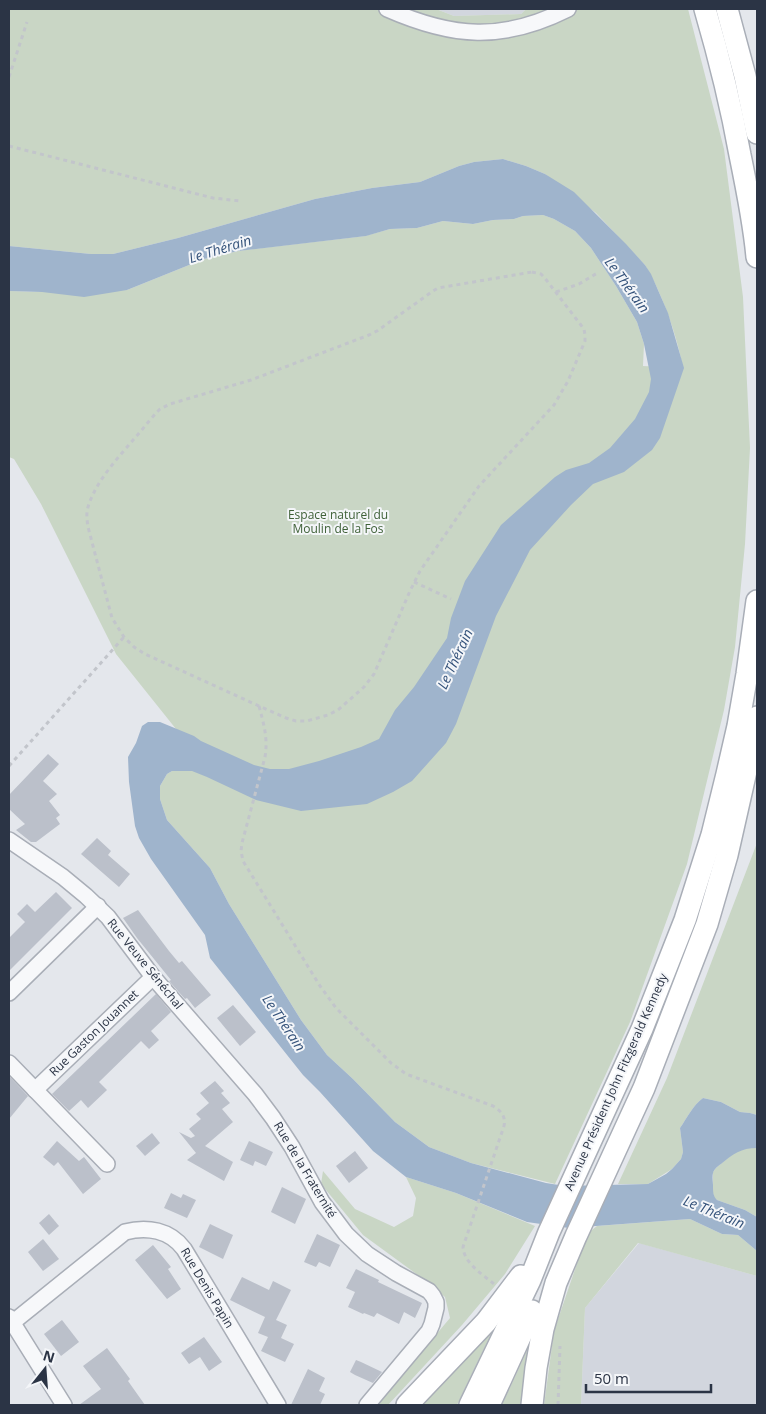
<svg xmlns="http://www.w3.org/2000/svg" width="766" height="1414" font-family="'Open Sans',sans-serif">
<rect width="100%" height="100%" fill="#e4e7ec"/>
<g fill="#d2d6de">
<path d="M436,9H526L521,14L454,16Z"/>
<path d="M639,1243L757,1276V1405H581L585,1308Z"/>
</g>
<g fill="#c9d6c5">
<path d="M9,9H436L454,16L521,14L526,9H688L724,149L743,297L750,448L745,544L735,647L724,710L687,864L630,1022L555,1184L471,1163L429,1147L395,1122L353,1079L327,1055L301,1020L229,904L210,868L167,820L160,799V786L167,774L172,771H191L176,729L116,654L41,504L14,459L9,457V291L42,292L127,290L204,259L238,251L365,236L390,229L417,228L443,221L473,224L493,220L514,219L523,216L543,215L554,219L575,231L591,248L616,286L637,322L644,344L643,366L683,368C677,335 662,293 645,265L596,213L545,174L526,166L503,159L474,162L459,166L420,182L372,188L315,199L178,238L113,254H91L9,246Z"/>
<path d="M757,843V1115L750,1113L740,1112L721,1102L703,1098C693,1105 687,1118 680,1128L683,1152L681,1159L672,1169L648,1184H618L667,1078Z"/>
<path d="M748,1148H757V1217L745,1210L717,1200L714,1198L713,1193V1172L716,1168L735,1152Z"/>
<path d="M323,1171L355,1209L394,1227L413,1216L416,1198L406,1177L456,1193L535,1226L505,1274L462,1325L388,1405H377L450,1318L445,1297L415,1273L363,1235L321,1184Z"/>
<path d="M690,1219L722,1234L738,1235L757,1251V1276L638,1243L585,1308L581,1405H544L554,1331L587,1234L597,1226Z"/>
<path d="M499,1317L457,1405H416Z"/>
<path d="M530,1344L526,1405H502Z"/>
</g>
<path fill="#9fb4cc" d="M503,159L526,166L545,174L574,192L626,244L645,265L651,274L668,313L684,368L660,438L652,450L624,472L593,484L571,505L530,550L496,616L456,724L446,743L412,781L393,792L367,804L301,811L256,800L207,777L192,771H172L167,774L160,786V799L167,820L210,868L229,904L301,1020L327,1055L353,1079L395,1122L429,1147L471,1163L546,1183L565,1186L648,1184L666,1174L672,1169L681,1159L683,1152L680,1128C687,1118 693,1105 703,1098L721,1102L740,1112L750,1113L757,1115V1148C741,1148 733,1154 721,1164C718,1166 714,1169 713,1173C712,1177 713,1182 713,1185C713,1192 713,1196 717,1200L745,1210L757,1217V1251L738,1235L722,1234L690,1219L569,1228L527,1222L456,1193L406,1177L373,1151L320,1092L303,1075L210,958L205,935L151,859L139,838L135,826L129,782L128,757L136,743L142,726L148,722H160L194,736L201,741L254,765L270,769H289L319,761L361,747L379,739L395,710L414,687L447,638L451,618L465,581L501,525L555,477L566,470L589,463L610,448L635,419L649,392L651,379L644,344L637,322L616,286L591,248L575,231L554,219L543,215L523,216L514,219L493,220L473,224L443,221L417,228L390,229L366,236L238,251L204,259L127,290L84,297L42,292L9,291V246L91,254H113L178,238L315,199L372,188L420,182L459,166L474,162Z"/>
<g fill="#bbc0ca">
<path d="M48,754L59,764L43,781L57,794L49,801L60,815L56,818L60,824L36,842H31L16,830L25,824L9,809V795Z"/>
<path d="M97,838L111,851L108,855L130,874L119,887L81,854Z"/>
<path d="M56,892L72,908L9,971V938L25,922L17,914L27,904L35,912Z"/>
<path d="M138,910L169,951L179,963L182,961L211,995L195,1008L187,998L185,999L169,981L171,980L137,938L123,918Z"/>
<path d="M156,994L171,1012L151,1031L159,1040L149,1049L141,1041L99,1082L107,1090L88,1108L81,1100L69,1111L52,1094Z"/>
<path d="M233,1005L256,1032L240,1046L217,1018Z"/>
<path d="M9,1076L28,1096L9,1119Z"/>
<path d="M215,1081L224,1091L221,1093L230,1103L222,1109L233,1122L205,1146L233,1162L224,1181L187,1160L196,1153L179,1132L191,1138L195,1136L189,1129L201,1119L196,1114L209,1103L200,1093Z"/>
<path d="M152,1133L160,1143L145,1156L136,1146Z"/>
<path d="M57,1141L79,1161L84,1157L101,1179L83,1194L58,1162L54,1166L43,1157Z"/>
<path d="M249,1141L273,1152L266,1166L255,1161L253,1166L240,1160Z"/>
<path d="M355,1151L368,1168L349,1183L336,1166Z"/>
<path d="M282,1187L306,1199L295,1224L271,1212Z"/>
<path d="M171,1193L181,1198L183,1194L196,1200L187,1218L164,1208Z"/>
<path d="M49,1214L59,1226L49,1235L39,1223Z"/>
<path d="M210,1224L233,1235L223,1259L199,1247Z"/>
<path d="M317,1234L340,1245L330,1267L319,1262L316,1267L304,1262Z"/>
<path d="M43,1239L59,1259L43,1271L28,1252Z"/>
<path d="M153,1245L171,1267L168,1269L181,1289L167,1299L135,1260Z"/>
<path d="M356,1269L379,1280L378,1282L422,1303L415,1318L404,1312L399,1324L377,1313L374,1317L364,1313L363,1314L348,1307L355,1292L346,1288Z"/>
<path d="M242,1277L269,1290L273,1281L291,1290L276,1320L287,1325L281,1338L294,1344L285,1362L261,1351L268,1337L258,1333L265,1317L230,1300Z"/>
<path d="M62,1320L79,1342L61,1356L44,1334Z"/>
<path d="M204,1337L222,1362L209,1371L200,1357L189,1364L181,1353Z"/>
<path d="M107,1348L130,1379L128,1381L145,1405H79L101,1389L83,1366Z"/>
<path d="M356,1360L361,1362L382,1372L373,1383L355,1375L350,1372Z"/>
<path d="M308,1369L325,1378L319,1391L325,1394L320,1405H291Z"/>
</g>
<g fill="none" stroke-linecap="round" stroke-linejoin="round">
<defs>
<g id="street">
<path d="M387,9C453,38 502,42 568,9"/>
<path d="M9,840L63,877L86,896L108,917L153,977L255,1094L273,1118L292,1147L322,1202L346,1234L367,1254L396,1273L429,1291L433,1296L436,1302V1308L432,1324L429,1331L367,1405"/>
<path d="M9,993L98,906"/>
<path d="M9,1063L107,1164"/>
<path d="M35,1090L153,977"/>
<path d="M9,1317L64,1405"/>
<path d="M12,1323L125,1232C147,1226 170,1230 184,1249L278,1405"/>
</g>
<g id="secondary">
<path d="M705,9C719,57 731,105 740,155C747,189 754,223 757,257"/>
<path d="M727,9L745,76L757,133"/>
<path d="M407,1405L486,1322L521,1276"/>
<path d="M470,1405L530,1280L549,1232L642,1029L685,920L712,835L727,774L738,726L747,674L757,601"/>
<path d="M489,1405L532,1311"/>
<path d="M532,1405L536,1368L543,1329L556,1283L576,1236L644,1088L707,924L727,855L746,771L757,717"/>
</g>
</defs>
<use href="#street" stroke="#a9aeb7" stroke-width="18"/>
<use href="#secondary" stroke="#a9aeb7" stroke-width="24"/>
<g stroke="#c2c5cb" stroke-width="3" stroke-dasharray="4 4" stroke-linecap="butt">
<path d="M9,77L27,22"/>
<path d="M9,146L213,198L240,201"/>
<path d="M532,272L541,274L544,277L584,329L585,335V341L568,381L554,405L479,486L420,571L410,591L374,674L364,687L338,710L328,715L307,721H296L286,718L259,706L145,654L134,647L124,637L112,618L88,527C87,520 86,514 88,507C96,481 117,459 134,439C143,429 151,418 160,409L170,404L251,380L369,335L377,331L433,291L438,288Z"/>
<path d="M556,292L579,284L599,272"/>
<path d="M414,582L451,599"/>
<path d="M259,706C264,725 268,738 265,757L242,843L241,851L243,861L320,986L336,1008L391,1063L406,1074L493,1106C501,1111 506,1116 504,1126L463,1247C464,1263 482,1274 494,1284"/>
<path d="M9,766L124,637"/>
<path d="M558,1405L560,1346"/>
</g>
<use href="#street" stroke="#f7f8fa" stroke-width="15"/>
<use href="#secondary" stroke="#fff" stroke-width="21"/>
</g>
<g text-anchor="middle" stroke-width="4" stroke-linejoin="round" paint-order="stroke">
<g font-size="12" fill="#3f6138" stroke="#f4f6f9">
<text x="338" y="519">Espace naturel du<tspan x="338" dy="14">Moulin de la Fos</tspan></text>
</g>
<g font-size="12" fill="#2b3445" stroke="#f4f6f9">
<text transform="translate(145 964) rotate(51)" y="4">Rue Veuve Sénéchal</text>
<text transform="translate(94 1033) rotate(-44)" y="4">Rue Gaston Jouannet</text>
<text transform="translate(616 1082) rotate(-66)" y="4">Avenue Président John Fitzgerald Kennedy</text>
<text transform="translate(305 1170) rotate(59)" y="4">Rue de la Fraternité</text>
<text transform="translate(207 1288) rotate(59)" y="4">Rue Denis Papin</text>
</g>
<g font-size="14" font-style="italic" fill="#34527a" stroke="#f4f6f9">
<text transform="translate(220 249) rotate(-17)" y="5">Le Thérain</text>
<text transform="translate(627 285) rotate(54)" y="5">Le Thérain</text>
<text transform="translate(455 659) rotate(-65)" y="5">Le Thérain</text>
<text transform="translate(284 1023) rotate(56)" y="5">Le Thérain</text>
<text transform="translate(714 1212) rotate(22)" y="5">Le Thérain</text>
</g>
</g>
<rect width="766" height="1414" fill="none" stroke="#2b3445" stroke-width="20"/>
<g transform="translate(45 1369) rotate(17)" stroke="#f4f6f9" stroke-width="4" paint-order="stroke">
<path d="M0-4L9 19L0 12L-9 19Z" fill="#2b3445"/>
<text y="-8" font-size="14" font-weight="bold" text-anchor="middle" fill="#2b3445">N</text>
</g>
<path d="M586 1384v8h125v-8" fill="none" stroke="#2b3445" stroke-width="2.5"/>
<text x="594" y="1384" font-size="15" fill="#2b3445" stroke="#f4f6f9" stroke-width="4" paint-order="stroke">50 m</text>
</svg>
